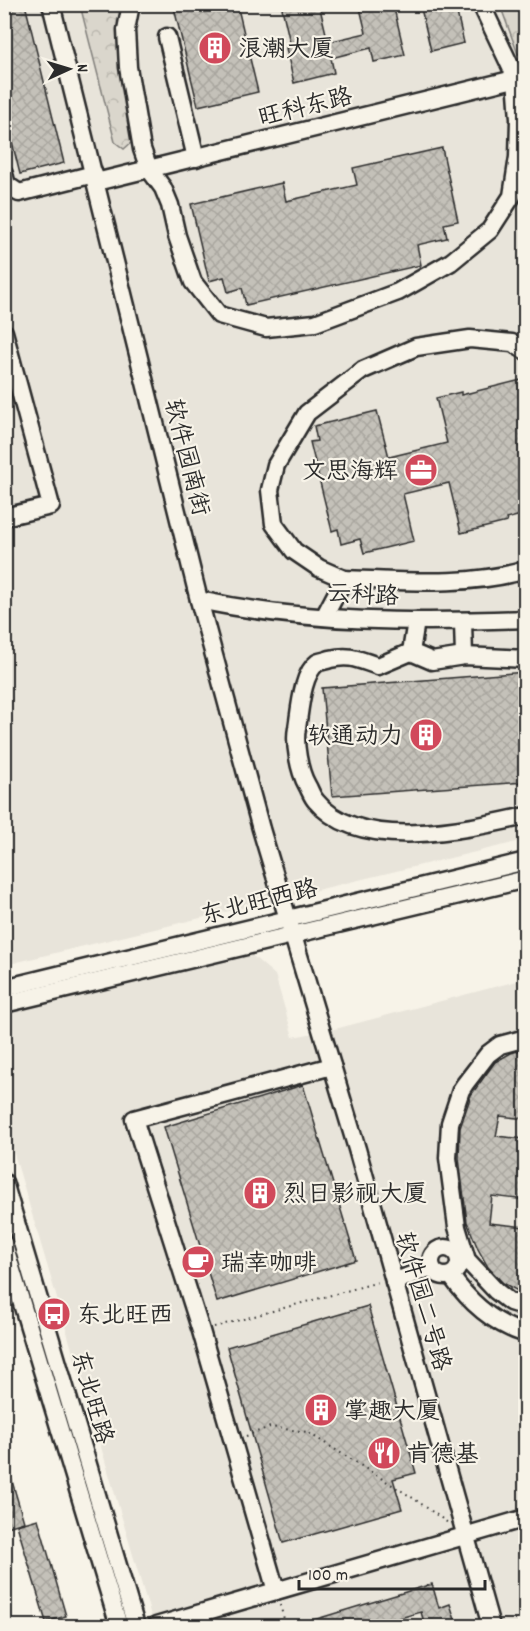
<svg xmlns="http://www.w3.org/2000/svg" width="530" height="1631" font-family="Dekko,'LXGW WenKai TC',sans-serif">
<defs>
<pattern id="park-crowns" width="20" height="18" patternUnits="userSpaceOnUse" patternTransform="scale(1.5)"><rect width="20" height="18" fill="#dad6cc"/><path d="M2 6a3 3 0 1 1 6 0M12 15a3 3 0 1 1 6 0" fill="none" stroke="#bbb8af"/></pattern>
<pattern id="building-cross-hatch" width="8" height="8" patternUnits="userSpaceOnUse" patternTransform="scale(1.5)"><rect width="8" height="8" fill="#c4c1b9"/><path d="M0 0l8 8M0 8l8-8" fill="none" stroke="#a9a69f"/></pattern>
</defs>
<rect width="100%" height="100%" fill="#f7f3e8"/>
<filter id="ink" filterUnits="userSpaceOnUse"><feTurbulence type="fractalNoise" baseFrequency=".0167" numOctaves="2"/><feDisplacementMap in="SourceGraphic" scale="12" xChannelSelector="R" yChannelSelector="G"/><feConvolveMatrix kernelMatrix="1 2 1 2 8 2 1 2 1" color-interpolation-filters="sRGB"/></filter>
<g filter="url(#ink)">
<g fill="#e8e4da">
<path d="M4,5H525V840L5,965Z"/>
<path d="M247,951L275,975L293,1037L335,1029L525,979V1626H154L5,1123L4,1009Z"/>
</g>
<g fill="url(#park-crowns)" stroke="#82807c" stroke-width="1.5">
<path d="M80,5H122L118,58L133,141L124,149L115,142Z"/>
<path d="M500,5H525V52L518,54Z"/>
</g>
<g fill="url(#building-cross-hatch)" stroke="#2b2b2b" stroke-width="1.5">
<path d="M4,4H25L64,163L20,174L4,110Z"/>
<path d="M173,4H237L258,92L198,106Z"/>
<path d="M281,4H319L328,42L366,33L359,4H393L405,55L374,62L371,48L331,58L334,73L294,83L286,48L291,47Z"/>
<path d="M420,4H455L464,43L431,51Z"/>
<path d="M442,148L458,221L444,224L447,238L417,245L421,265L246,305L242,288L228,292L224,277L209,281L191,204L282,183L286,201L357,185L353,168Z"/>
<path d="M525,379V514L506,519L507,522L461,533L449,483L403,494L414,541L364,553L360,539L341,544L338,529L332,531L310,442L317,441L314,426L377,411L389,457L447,443L436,398L461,392V395Z"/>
<path d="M525,672V782L332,796L322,688Z"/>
<path d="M525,1049V1119L500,1116L496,1136L525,1139V1200L492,1196L489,1223L525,1227V1295L503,1283L488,1267L478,1249L467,1222L459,1158L460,1128L471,1095L495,1062L511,1053Z"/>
<path d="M303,1085L356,1260L217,1302L164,1127Z"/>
<path d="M368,1306L416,1473L393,1479L402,1509L283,1543L227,1347Z"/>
<path d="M4,1464H7L24,1522L4,1528Z"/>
<path d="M38,1519L66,1616L46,1622L17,1525Z"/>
<path d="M432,1584L439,1608L450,1604L457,1626H425L421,1612L372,1626H300V1624Z"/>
</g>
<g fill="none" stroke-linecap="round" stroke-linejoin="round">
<defs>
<g id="minor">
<path d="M51,4L199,600L261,829L357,1149L491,1626"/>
<path d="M131,4L126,30L128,67L142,149L149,169L163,188L170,205L177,236L193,282L219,315L266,328L315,323L398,292L451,262L490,230L512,196L518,157L519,119L516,78L481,4"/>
<path d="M167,37L196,158"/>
<path d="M4,174L7,185L19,193L94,174"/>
<path d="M96,182L526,76"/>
<path d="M4,332L51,506L4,517"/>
<path d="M344,579C405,581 466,587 526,570"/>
<path d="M199,600C306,623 417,623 526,619"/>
<path d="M324,617L344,579L319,568L294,551L274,524L270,490L276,465L307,413L363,370L416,347L470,339L512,343L526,351"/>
<path d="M463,622L464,656"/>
<path d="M411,652L416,621"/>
<path d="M526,659L464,656L432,661L411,652L378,666C359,660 351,654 330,659C326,661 320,661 317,663C302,674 300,710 297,728C294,743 299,771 307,785C310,790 312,797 316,801C359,854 468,829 526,816"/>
<path d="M4,988L526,861"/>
<path d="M4,1004L526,879"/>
<path d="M526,1038L500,1045L488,1054L465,1084L461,1090L450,1123L448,1158L457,1227L467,1260L496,1291L510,1302L526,1307"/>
<path d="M4,1182L136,1626"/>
<path d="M4,1244L119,1626"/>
<circle cx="445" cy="1262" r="14"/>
<path d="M451,1276C470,1303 493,1324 526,1334"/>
<path d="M394,1282L431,1267"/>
<path d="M276,1591L201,1331L134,1119L332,1066"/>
<path d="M156,1626L526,1518"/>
</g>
</defs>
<use href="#minor" stroke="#2b2b2b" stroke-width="21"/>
<g stroke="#2b2b2b" stroke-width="2" stroke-dasharray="1.5 4.5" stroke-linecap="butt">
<path d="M214,1327L379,1282"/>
<path d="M246,1436L270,1427L307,1432L413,1498L448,1523"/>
<path d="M280,1605L286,1626"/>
</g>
<use href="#minor" stroke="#f7f3e8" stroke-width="16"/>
</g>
</g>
<defs>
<symbol id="building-disc" viewBox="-11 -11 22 22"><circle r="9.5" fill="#d1495b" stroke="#f7f3e8"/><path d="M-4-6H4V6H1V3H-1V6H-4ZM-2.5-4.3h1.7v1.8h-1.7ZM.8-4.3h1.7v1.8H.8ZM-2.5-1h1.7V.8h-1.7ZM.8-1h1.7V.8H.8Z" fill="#fff"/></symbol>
<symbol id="office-disc" viewBox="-11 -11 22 22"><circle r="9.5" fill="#d1495b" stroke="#f7f3e8"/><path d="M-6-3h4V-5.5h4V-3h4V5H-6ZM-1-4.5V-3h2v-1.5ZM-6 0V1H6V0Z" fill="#fff"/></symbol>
<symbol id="cafe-disc" viewBox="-11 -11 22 22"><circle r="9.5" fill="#d1495b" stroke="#f7f3e8"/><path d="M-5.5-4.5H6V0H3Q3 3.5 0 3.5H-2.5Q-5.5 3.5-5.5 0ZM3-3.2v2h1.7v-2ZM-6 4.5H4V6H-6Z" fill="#fff"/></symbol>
<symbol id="bus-disc" viewBox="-11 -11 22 22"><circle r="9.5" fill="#d1495b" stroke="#f7f3e8"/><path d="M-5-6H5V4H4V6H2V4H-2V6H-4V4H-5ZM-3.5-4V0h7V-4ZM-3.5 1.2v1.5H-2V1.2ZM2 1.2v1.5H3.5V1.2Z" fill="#fff"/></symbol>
<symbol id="restaurant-disc" viewBox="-11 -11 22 22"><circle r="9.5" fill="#d1495b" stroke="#f7f3e8"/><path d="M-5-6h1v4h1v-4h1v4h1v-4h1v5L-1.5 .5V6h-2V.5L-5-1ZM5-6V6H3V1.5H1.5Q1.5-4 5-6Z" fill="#fff"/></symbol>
</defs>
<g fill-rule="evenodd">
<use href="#building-disc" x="196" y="29" width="38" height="38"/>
<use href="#office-disc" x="402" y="451" width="38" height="38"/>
<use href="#building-disc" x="407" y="716" width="38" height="38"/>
<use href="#building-disc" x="241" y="1174" width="38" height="38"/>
<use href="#cafe-disc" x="179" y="1243" width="38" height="38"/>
<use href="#bus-disc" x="35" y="1295" width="38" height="38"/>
<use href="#building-disc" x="302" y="1391" width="38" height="38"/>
<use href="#restaurant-disc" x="365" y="1434" width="38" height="38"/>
</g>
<g text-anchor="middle" stroke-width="4.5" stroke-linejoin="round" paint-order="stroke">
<g font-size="24" fill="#2b2b2b" stroke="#f7f3e8" text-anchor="start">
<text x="238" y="56">浪潮大厦</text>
<text x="398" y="478" text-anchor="end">文思海辉</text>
<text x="403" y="743" text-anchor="end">软通动力</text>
<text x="283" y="1201">烈日影视大厦</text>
<text x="221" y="1270">瑞幸咖啡</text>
<text x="77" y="1322">东北旺西</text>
<text x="344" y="1418">掌趣大厦</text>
<text x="407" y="1461">肯德基</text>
</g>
<g font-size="24" fill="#2b2b2b" stroke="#f7f3e8">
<text transform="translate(305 106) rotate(-14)" y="8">旺科东路</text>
<text transform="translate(188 457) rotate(76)" y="8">软件园南街</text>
<text transform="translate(363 594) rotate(3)" y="8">云科路</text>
<text transform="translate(259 901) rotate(-14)" y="8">东北旺西路</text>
<text transform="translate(424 1301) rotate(74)" y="8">软件园二号路</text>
<text transform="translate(93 1397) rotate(74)" y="8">东北旺路</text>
</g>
</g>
<rect width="530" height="1631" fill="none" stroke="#f7f3e8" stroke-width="24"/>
<rect x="12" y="12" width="506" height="1607" fill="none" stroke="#2b2b2b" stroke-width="2" filter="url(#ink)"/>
<g transform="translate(69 69) rotate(86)" stroke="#f7f3e8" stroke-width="4.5" paint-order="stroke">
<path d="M0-4.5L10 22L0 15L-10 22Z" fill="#2b2b2b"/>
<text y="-9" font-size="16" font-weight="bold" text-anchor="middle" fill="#2b2b2b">N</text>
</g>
<path d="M299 1580v9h186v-9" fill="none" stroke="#2b2b2b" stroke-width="3"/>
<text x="308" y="1580" font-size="18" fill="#2b2b2b" stroke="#f7f3e8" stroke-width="4.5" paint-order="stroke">100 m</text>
</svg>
